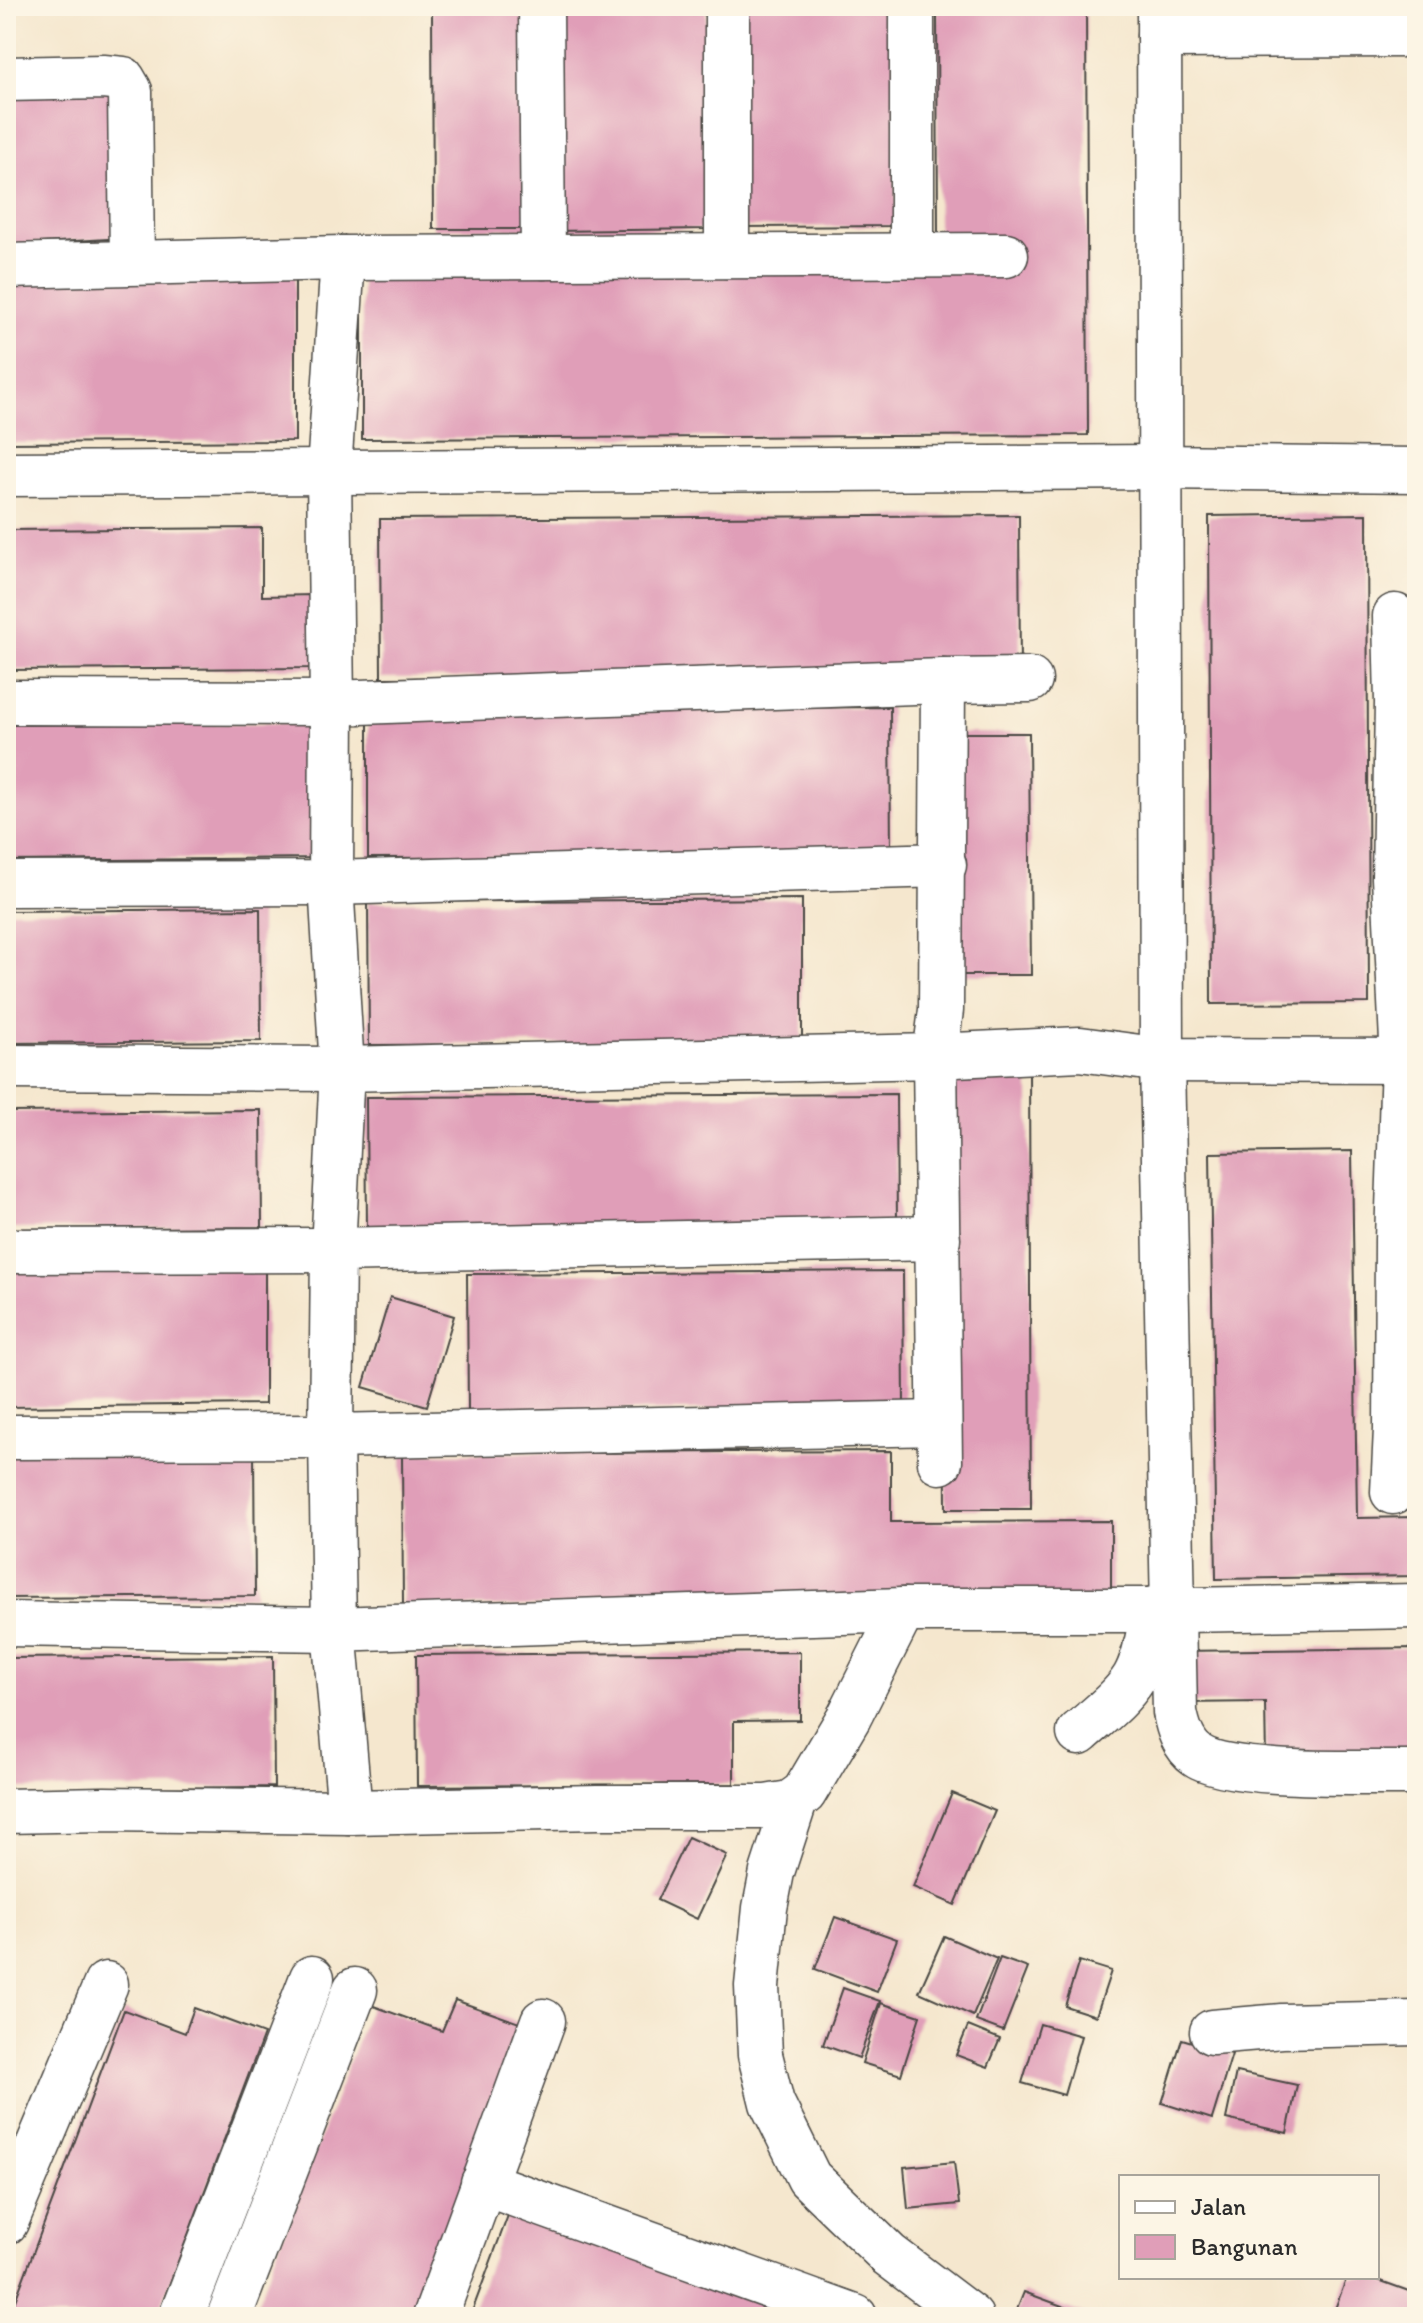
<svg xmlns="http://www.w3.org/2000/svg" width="1423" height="2323" font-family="Itim,sans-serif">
<rect width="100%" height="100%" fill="#fcf5e5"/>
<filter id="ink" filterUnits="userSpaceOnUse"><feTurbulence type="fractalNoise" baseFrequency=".0125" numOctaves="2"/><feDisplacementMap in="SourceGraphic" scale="16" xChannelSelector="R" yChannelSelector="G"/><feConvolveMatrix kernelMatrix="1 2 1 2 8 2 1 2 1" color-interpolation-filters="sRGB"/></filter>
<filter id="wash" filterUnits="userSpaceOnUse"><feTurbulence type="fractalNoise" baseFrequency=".006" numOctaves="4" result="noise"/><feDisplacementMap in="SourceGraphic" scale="32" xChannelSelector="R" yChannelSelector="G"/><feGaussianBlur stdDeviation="1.8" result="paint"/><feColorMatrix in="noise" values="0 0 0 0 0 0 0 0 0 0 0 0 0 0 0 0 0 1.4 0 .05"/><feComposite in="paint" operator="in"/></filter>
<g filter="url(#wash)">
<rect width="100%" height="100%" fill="#f5e7ce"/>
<g id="blocks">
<g fill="#e09eb8">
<path d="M432,6H534L535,229H433Z"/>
<path d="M550,6H706L707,229L551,231Z"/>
<path d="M739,6H894L896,226L740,227Z"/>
<path d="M937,6H1086L1088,435L362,439V271L938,240Z"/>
<path d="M1177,6H1358V14L1177,16Z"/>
<path d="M116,84L125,238L6,245V90Z"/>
<path d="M295,275V441L6,443V277Z"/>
<path d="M1367,514L1369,1003L1211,1004L1209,516Z"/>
<path d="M1019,515L1020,674L381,678L380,519Z"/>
<path d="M262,528V596L315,595L316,668L6,670V530Z"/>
<path d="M890,707L891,855L368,858V711Z"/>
<path d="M311,723L312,858L6,861V725Z"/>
<path d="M954,733H1029L1031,975H955Z"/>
<path d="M802,899V1042L369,1045L368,902Z"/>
<path d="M260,909L261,1041L6,1043V911Z"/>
<path d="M1029,1069L1031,1509H946L943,1070Z"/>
<path d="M896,1094L897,1225L367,1229L366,1097Z"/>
<path d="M261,1110L262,1227L6,1229V1112Z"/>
<path d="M1352,1151L1357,1518L1417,1517V1576L1216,1579L1210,1153Z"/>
<path d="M265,1265V1404L6,1407V1267Z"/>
<path d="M903,1271L904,1409L468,1411L467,1274Z"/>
<path d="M390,1297L454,1316L427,1406L363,1387Z"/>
<path d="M254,1450L255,1596L6,1598V1452Z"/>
<path d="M891,1451V1522L1111,1521V1601L403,1607L402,1454Z"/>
<path d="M1417,1648V1758L1266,1761L1265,1702L1180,1703L1179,1651Z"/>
<path d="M800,1652V1720L734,1721V1784L417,1786L416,1655Z"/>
<path d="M273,1656L274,1787L6,1789V1658Z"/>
<path d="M952,1793L995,1811L955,1905L913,1887Z"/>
<path d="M688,1837L727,1855L697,1919L657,1900Z"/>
<path d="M835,1917L897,1939L877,1992L815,1969Z"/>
<path d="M944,1936L997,1959L973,2016L919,1992Z"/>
<path d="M1000,1958L1028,1968L1003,2031L976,2021Z"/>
<path d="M1079,1961L1111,1971L1096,2016L1065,2006Z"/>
<path d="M843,1988L880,2001L859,2058L823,2045Z"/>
<path d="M455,2000L525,2025L415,2317H252L371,2005L442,2031Z"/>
<path d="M881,2003L920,2016L901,2075L862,2063Z"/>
<path d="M194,2008L264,2034L157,2317H9L124,2010L185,2033Z"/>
<path d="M1040,2024L1081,2036L1064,2095L1022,2083Z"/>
<path d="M968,2026L1000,2039L988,2067L956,2055Z"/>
<path d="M1182,2039L1232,2054L1212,2119L1162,2103Z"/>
<path d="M1236,2072L1297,2085L1287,2133L1226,2119Z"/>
<path d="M954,2162L959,2204L908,2209L904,2167Z"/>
<path d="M513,2202L821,2317H470Z"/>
<path d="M1347,2277H1370L1417,2294V2317H1332Z"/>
<path d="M1024,2292L1092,2317H1014Z"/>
</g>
</g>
</g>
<g filter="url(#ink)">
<use href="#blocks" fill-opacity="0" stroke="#494743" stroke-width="2"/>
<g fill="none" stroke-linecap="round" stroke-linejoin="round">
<defs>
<g id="minor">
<path d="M541,6L543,257"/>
<path d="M1159,6L1162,1060L1175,1712C1178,1728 1183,1745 1197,1755C1229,1778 1372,1772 1417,1773"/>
<path d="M1159,36L1417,35"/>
<path d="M6,79L103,77L123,79L130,91L132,262"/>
<path d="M912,254V6"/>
<path d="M727,256V6"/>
<path d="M6,266L343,258L1006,255"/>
<path d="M6,474L1158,467L1417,470"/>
<path d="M6,702L332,703L943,681L1030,680"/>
<path d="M6,884L331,883L944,865"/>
<path d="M6,1067L342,1069L935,1056L1080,1049L1162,1060L1417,1061"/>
<path d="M6,1251L333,1250L938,1238"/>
<path d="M6,1437L331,1436L939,1423"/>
<path d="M940,1462L935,1056L941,1010L943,681"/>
<path d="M1393,1492L1396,1429L1397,1239L1403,1062L1394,878L1397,703L1395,616"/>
<path d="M6,1624L334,1629L903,1610H1183L1417,1606"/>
<path d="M1079,1733C1098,1716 1121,1699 1134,1678C1146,1658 1148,1631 1154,1609"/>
<path d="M795,1801L772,1872L765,1908L757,1986L760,2055L772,2103L809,2178L889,2255L971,2317"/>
<path d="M6,1811L104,1809L350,1812L334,1629L331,1436L333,1250L342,1069L331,883L332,703L329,471L343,258"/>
<path d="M350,1812L598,1807H766L790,1803L804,1793L849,1717L903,1610"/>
<path d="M1212,2032L1282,2026L1417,2023"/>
<path d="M483,2183L855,2317"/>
<path d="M6,2222L106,1984"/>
<path d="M181,2317L312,1978"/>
<path d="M229,2317L355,1990"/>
<path d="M435,2317L543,2021"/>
</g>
</defs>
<use href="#minor" stroke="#494743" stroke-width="47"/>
<use href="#minor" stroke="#fff" stroke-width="44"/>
</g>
</g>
<rect width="1423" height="2323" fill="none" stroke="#fcf5e5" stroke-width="32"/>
<rect x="1119" y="2175" width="260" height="104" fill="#fcf5e5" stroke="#a8a49b" stroke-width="2"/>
<rect x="1135" y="2201" width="40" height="12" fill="#ffffff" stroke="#a8a49b" stroke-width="2"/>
<text x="1191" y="2215" font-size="24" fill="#2b2b2b">Jalan</text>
<rect x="1135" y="2235" width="40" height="24" fill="#e09eb8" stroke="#a8a49b" stroke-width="2"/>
<text x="1191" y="2255" font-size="24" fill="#2b2b2b">Bangunan</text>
</svg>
